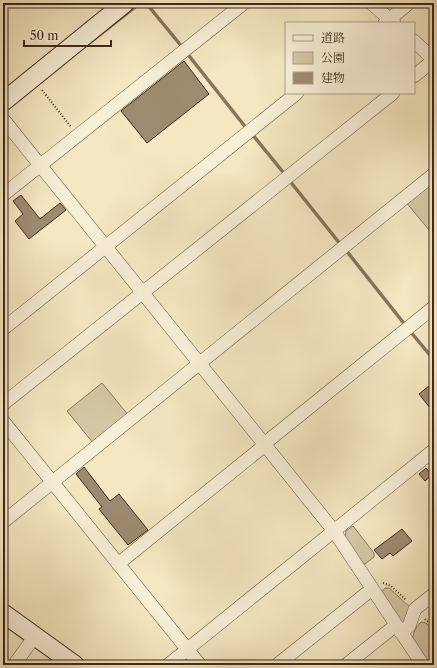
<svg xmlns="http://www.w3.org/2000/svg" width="437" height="668" font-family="'Libre Caslon Text','Noto Serif JP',serif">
<rect width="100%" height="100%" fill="#f4e7c1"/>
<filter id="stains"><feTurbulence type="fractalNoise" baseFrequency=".005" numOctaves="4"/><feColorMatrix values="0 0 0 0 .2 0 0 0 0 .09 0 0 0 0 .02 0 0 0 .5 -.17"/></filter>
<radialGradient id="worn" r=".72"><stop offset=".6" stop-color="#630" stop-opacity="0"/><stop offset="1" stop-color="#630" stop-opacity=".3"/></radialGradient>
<g fill="#d5c7a5" stroke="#8a7860">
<path d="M434,178V236L405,201Z"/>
<path d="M102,383L129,416L94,444L67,411Z"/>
<path d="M353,526L374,553V557L365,564H362L345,538L346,531Z"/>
<path d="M385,588H389L412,609L402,626L381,593Z"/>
<path d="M421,622L426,623L434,631V665H428C418,650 404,639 421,622Z"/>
</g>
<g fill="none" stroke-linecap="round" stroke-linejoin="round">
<g stroke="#86745c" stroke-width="3.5">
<path d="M146,3L183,48"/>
<path d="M89,43L140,3"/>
<path d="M186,52L247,129"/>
<path d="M252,134L283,172"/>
<path d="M289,180L341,245"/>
<path d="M345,249L406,326"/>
<path d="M410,331L434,360"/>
</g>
</g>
<g fill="#9d8b71" stroke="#3f281a">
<path d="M184,61L209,94L147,143L121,111Z"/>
<path d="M21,195L40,219L60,203L66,210L29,239L15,221L23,214L13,201Z"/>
<path d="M434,382V413L419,394Z"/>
<path d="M84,467L110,501L119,494L148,530L128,545L99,509L102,507L76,474Z"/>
<path d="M426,468L432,475L425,481L419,474Z"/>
<path d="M402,529L412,541L393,556L390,553L382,559L374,550Z"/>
</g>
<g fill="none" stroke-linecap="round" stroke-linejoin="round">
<defs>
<g id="street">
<path d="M371,3L394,23"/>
<path d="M385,23L409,3"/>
<path d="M414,41L434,60"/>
<path d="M414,76L434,60"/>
<path d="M3,119L334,531L423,665"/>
<path d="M3,195L244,3"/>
<path d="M3,329L297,93"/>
<path d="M3,404L393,93"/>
<path d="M3,421L200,665"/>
<path d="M264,444L434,307"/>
<path d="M3,522L434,174"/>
<path d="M118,564L265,445"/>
<path d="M401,633L409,626L415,609L434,594"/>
<path d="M14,665L35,636"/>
<path d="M168,665L434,450"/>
<path d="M277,665L372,589"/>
<path d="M346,665L396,625"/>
</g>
<g id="secondary">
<path d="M3,102L125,3"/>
<path d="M3,613L75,665"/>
</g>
</defs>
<use href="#street" stroke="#6c5844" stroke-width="14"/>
<use href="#secondary" stroke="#3f281a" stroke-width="20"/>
<g stroke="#3f281a" stroke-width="2" stroke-dasharray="1 2" stroke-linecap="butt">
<path d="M42,90L71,127"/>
<path d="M383,583L391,586L406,600"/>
<path d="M425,619L434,627"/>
</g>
<use href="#street" stroke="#f8efd7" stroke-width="13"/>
<use href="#secondary" stroke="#f8efd7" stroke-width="18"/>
</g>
<rect width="437" height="668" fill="none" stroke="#f4e7c1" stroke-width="16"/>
<rect x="4" y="4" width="429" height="660" fill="none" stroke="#3f281a" stroke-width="2"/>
<rect x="8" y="8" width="421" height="652" fill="none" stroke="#3f281a"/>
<rect x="285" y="22" width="130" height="72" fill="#f8efd7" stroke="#ae9f8b"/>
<rect x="293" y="35" width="20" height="6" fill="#f8efd7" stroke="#ae9f8b"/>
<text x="321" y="42" font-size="12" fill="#3f281a">道路</text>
<rect x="293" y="52" width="20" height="12" fill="#d5c7a5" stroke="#ae9f8b"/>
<text x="321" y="62" font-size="12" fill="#3f281a">公園</text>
<rect x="293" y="72" width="20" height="12" fill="#9d8b71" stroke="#ae9f8b"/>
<text x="321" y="82" font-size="12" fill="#3f281a">建物</text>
<path d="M24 40v6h87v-6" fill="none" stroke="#3f281a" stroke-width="2"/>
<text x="30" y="40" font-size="12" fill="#3f281a" stroke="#f8efd7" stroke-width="3" paint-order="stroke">50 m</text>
<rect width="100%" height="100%" filter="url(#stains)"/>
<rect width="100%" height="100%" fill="url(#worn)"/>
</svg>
